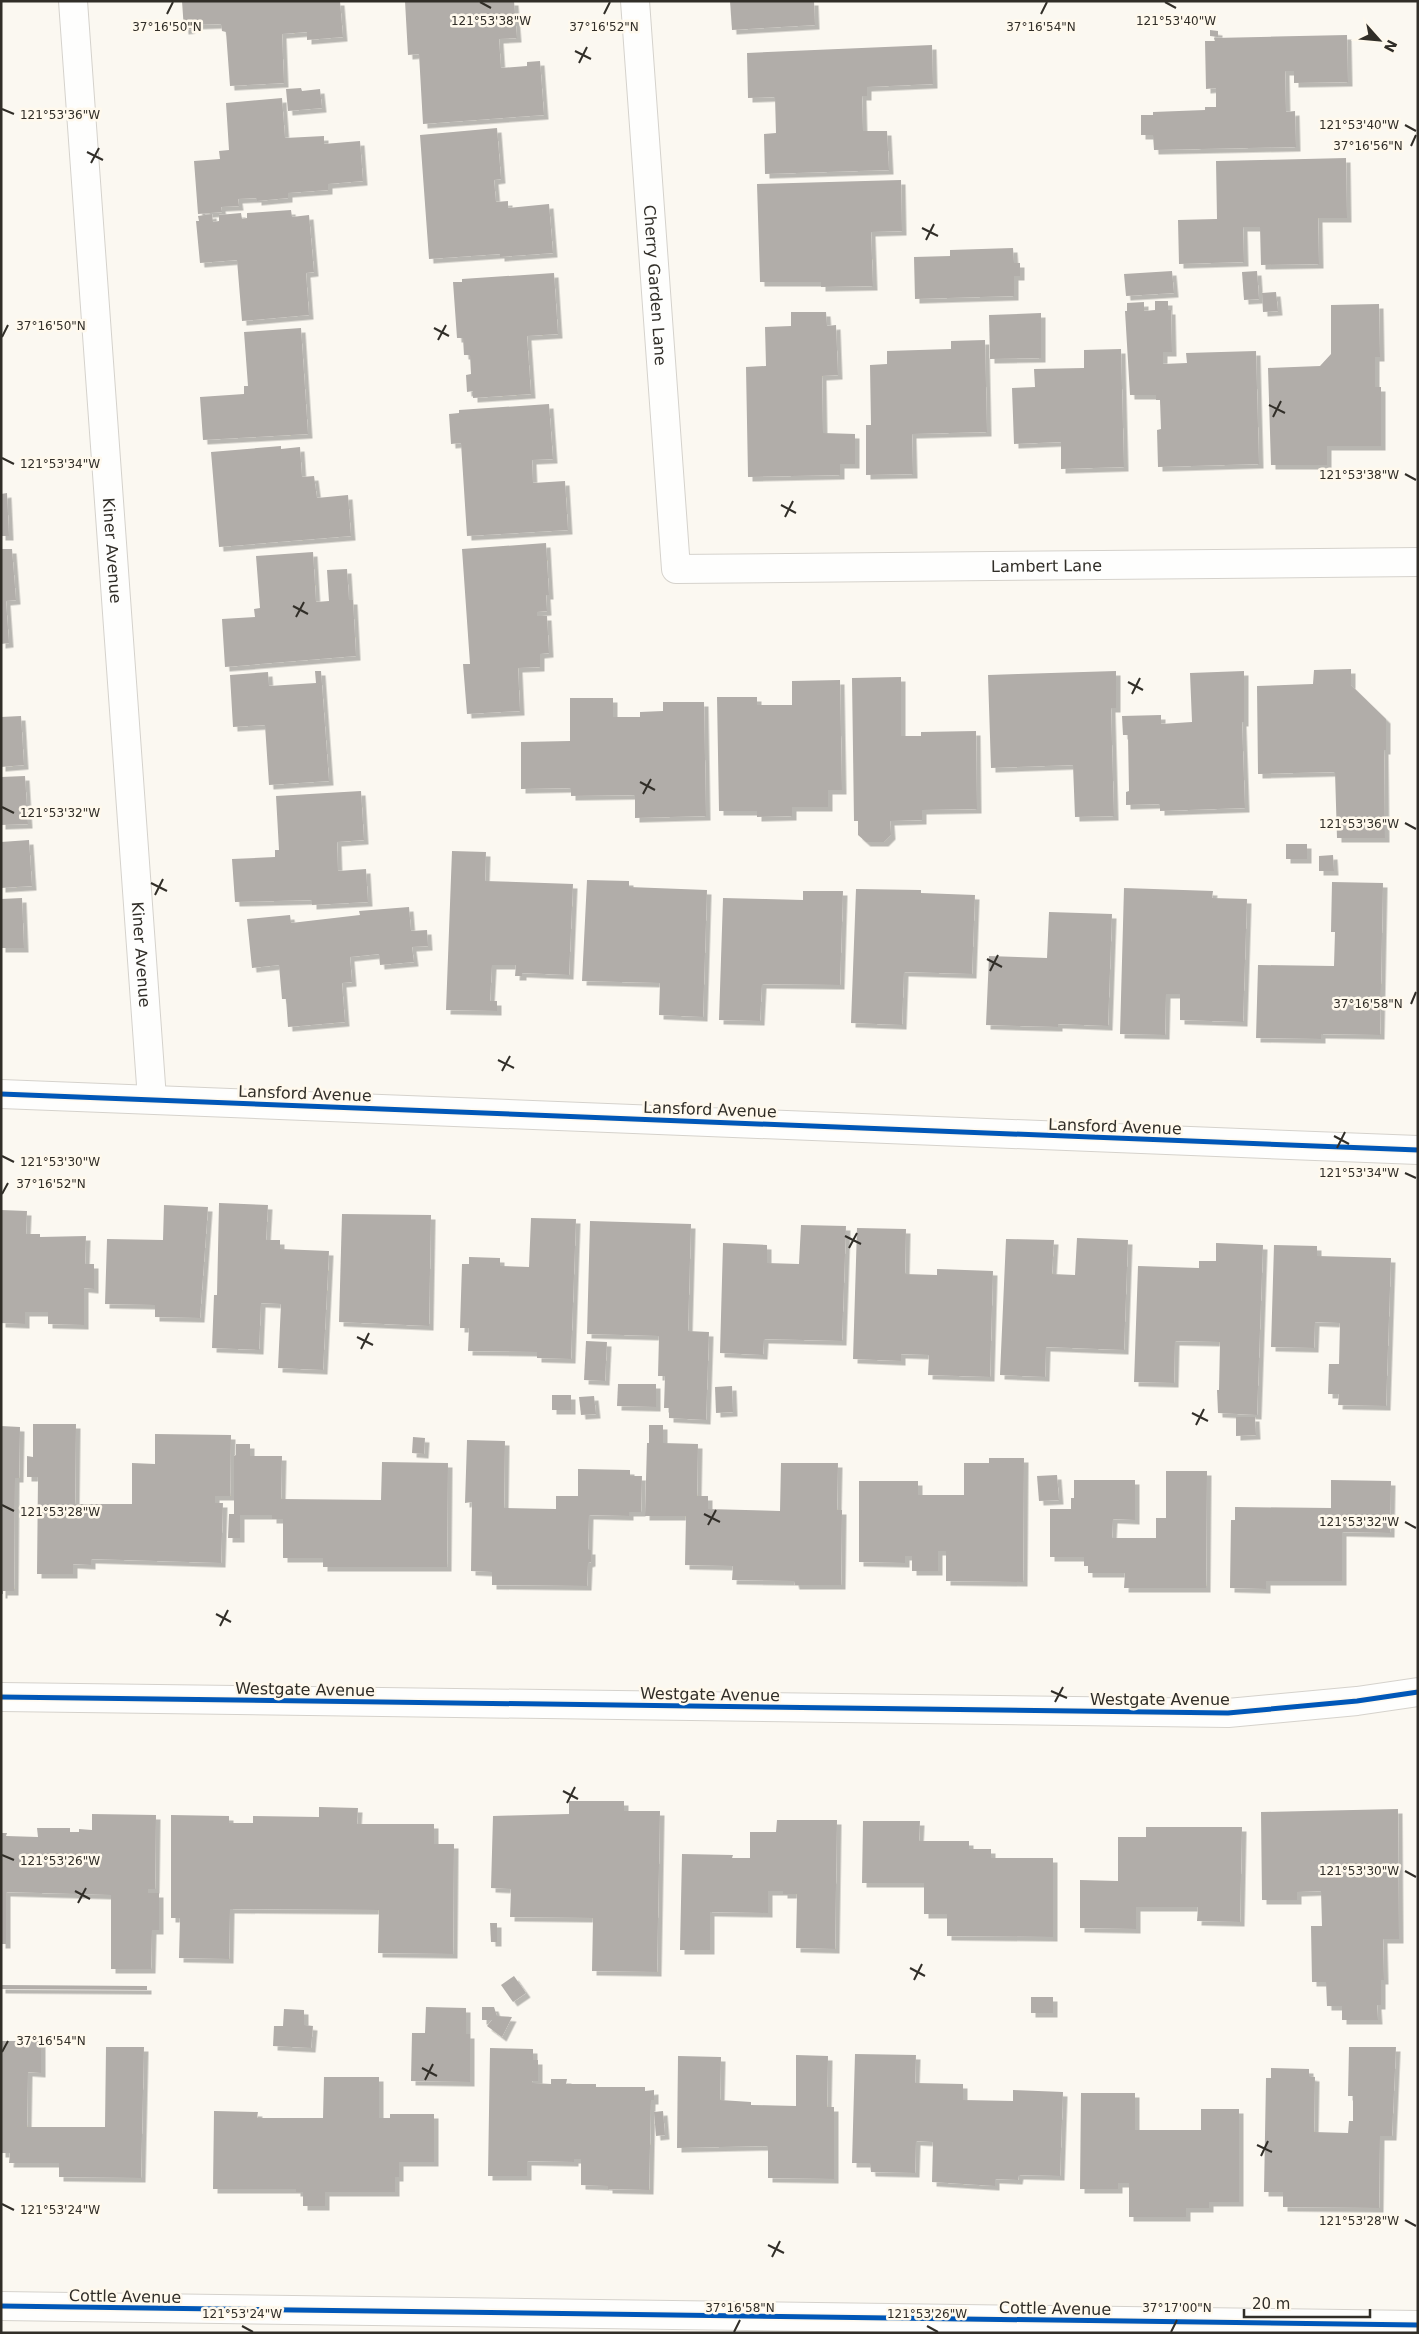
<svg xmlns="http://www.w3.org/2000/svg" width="1419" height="2334" font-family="'DejaVu Sans',sans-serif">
<defs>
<filter id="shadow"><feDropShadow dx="4.5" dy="4.5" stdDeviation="0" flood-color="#0004"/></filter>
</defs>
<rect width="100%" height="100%" fill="#fbf8f1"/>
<g fill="#b1ada9" filter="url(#shadow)">
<path d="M182,1H340L343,37L307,40V32L282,34L284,83L230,86L226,32L222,31L221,24L191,25V29L184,30Z"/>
<path d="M405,1H514L517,38L499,39L501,68L527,66V62L540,61L544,115L423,124L419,54L408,55Z"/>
<path d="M730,1H814L815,25L732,30Z"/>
<path d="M1210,30L1218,31V37L1210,36Z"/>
<path d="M1347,35L1348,82L1294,83V71H1285L1286,112L1295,111L1296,147L1154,150L1153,135H1141V115H1153V112L1205,110V107H1216V88L1206,89L1205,41H1215L1214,38Z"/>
<path d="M932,45L933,84L867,87V96H862L863,131H887L889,170L765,174L764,134L776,133L775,97L748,98L747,53Z"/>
<path d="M301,88L302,91L320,89L322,108L288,111L286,89Z"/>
<path d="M282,98L285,138L324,136V144L360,141L363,181L328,184V190L288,193V198L257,201V198L238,199L239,206L221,207L222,212L198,214L194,161L220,159L219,151L229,150L226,103Z"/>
<path d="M497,128L501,179L494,180L496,202L508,201V208L549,204L553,253L500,257V254L429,259L420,135Z"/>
<path d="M1346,158L1347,218H1318L1319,264L1261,265L1260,227H1243L1244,262L1179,264L1178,220L1217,219L1216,161Z"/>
<path d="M901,180L902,231L871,232L873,286L821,287V282H760L757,184Z"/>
<path d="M291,210L292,217L309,215L314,272L306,273L309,315L242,321L237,260L200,263L196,221H199L198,216L212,214L213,222L219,221V215L241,213L242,219L247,218V213Z"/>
<path d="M1013,248L1014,263H1020V276H1014V296L915,299L914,257L950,256V250Z"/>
<path d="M1172,271L1174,293L1126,296L1124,274Z"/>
<path d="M1257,271L1259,299L1244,300L1242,272Z"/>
<path d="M554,273L558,334L527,336L531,394L473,398V391L467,392L466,375L471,374L470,355H464L463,338H457L453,282H462V279Z"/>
<path d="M1276,292L1278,311L1263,312L1262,293Z"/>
<path d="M1155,301H1168V310H1171L1172,352H1163V364L1187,363L1186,353L1256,351L1259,464L1158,467L1157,430L1161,429L1160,400H1156V395H1130L1125,311H1127V303L1144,302V311L1155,310Z"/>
<path d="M1379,304L1380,357H1375V387H1381V446H1327V465H1271L1268,368L1320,366L1331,354V305Z"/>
<path d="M791,312H826L827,326L836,325L838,375L822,376L823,433L855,434V464H840V475L748,477L746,367L766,366L765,327L791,326Z"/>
<path d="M1041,313V358L990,359L989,315Z"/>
<path d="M301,328L308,434L203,440L200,397L244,394V386H248L244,332Z"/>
<path d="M985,340L987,432L912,434L913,474L866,475V425H871L870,365L887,364V351L951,349V341Z"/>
<path d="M1121,349L1124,467L1061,469V442L1014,444L1012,388L1035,387L1034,369L1084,368V350Z"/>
<path d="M549,404L553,459L532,460L533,483L565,481L568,530L467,536L461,443L451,444L449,414L459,413V410Z"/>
<path d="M281,446V449L300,447L302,477L314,476L317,498L348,495L351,536L219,547L211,452Z"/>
<path d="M7,493L9,536H1V494Z"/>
<path d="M546,543L549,595H546L547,611L537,612V616H547L549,653L540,654V667L518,668L520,711L467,714L463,664H470L462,549Z"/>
<path d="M1,549H12L16,600L6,601L9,643L1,644Z"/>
<path d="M313,552L316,602L329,601L327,570L347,569L349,600H353L356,656L225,667L222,619L255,617L254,609L260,608L256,556Z"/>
<path d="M1351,669V685L1386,719V750H1384L1385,838H1337L1335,772L1258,774L1257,686L1313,684L1314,670Z"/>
<path d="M315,671H321L329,781L269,785L265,725L233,727L230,675L268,672L269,686L316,683Z"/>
<path d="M1116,671V708H1111L1114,816L1075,817L1073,765L991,768L988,675Z"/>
<path d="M1244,671V722H1242L1245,808L1160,811V804L1126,805V792L1129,791L1128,735H1123L1122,716L1161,715V724L1192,722L1190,673Z"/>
<path d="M901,677V736H921V732L976,731L977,809L922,810V820L890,821L891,835L884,842H866L858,835V821H854L852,678Z"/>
<path d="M840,680L842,790H828V807H792V816L757,817V811H719L717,697H757V705H792V681Z"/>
<path d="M570,698H613V717H640V712L663,711V702H704L706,816L635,818V795L571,796V788L521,789V742L570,741Z"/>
<path d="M21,716L24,765L1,767V717Z"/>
<path d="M25,776L28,824L1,825V777Z"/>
<path d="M361,791L364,840L337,842L338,871L366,869L368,902L312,905V900L235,902L232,859L275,857V850H279L276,796Z"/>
<path d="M29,840L32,886L1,888V842Z"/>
<rect x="1286" y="844" width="21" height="15"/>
<path d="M452,851L486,852L485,881L573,884L569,975L522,973V976H515L516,965H492L490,1001H497V1011L446,1010Z"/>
<path d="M1333,855L1334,871H1319V856Z"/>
<path d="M587,880L629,881V887L707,890L703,1017L659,1015L660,983L582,981Z"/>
<path d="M1332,882L1383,883L1380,1035L1321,1034V1039L1256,1038L1258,965L1334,966L1335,932H1331Z"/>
<path d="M1124,888L1213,891L1212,898L1247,899L1243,1022L1180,1020V994H1166L1165,1035L1120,1034Z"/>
<path d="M856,889L921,890V893L975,895L972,974L904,972L902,1025L851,1023Z"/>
<path d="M803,891H843L840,985L762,984L760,1021L719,1020L723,898L803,900Z"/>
<path d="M22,898L24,948H1V899Z"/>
<path d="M409,907L411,931L427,930L428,946L412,947L414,962L380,965L379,954L350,957L352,982L342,983L345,1022L288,1027L286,999H282L279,965L252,968L247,919L290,915L291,923L360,915L359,911Z"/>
<path d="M1049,912L1112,914L1108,1026L1058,1024V1027L986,1025L989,956L1047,958Z"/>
<path d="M219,1203L268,1205L266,1240H280V1249L329,1251L323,1370L278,1368L281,1304L261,1303L259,1350L212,1348L214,1295H217Z"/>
<path d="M164,1205L208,1207L200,1318L155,1317V1305L105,1304L107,1239L163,1240Z"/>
<path d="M1,1210L27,1211L26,1234H40V1237L86,1236L85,1264H94V1289L84,1288V1325L48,1324V1312H25V1324L1,1323Z"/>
<path d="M342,1214L431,1215L429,1326L339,1322Z"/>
<path d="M531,1218L576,1219L571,1359L537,1358V1352L468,1351L469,1328H460L462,1264H469V1257L500,1258V1266L529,1267Z"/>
<path d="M590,1221L691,1224L688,1331L709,1332L706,1420L669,1418V1408H664L665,1376H658L659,1336L587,1334Z"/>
<path d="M801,1225L846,1226L842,1341L764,1339L763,1355L720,1353L723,1243L767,1245V1263L799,1264Z"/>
<path d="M857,1228L906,1229L905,1274L937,1275V1269L993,1271L990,1377L928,1375L929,1355L901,1354V1361L853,1359Z"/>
<path d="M1077,1238L1128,1240L1124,1350L1046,1347L1045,1377L1000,1375L1006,1239L1054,1240L1052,1274L1075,1275Z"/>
<path d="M1216,1243L1263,1245L1257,1415L1218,1413L1217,1390H1219L1220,1342L1175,1341L1174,1383L1134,1382L1138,1266L1199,1268V1261H1216Z"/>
<path d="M1274,1245L1317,1246V1256L1391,1258L1386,1406L1338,1405L1339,1394H1328L1329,1364H1339L1340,1323L1315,1322L1314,1348L1271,1347Z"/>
<path d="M586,1341L607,1342L605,1381L584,1380Z"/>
<path d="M618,1384H656V1407L617,1406Z"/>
<path d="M732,1386L733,1412L716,1413L715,1387Z"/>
<rect x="552" y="1395" width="19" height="15"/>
<path d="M594,1396L596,1414L581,1415L579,1397Z"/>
<path d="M1236,1417H1255L1256,1435L1236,1436Z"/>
<path d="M33,1424H76L75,1504H132V1463L155,1464V1434L231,1435L230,1496H215V1503H223L221,1563L91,1559V1565L73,1564V1574H37L38,1477H27V1456L33,1457Z"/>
<path d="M649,1425H663V1443L698,1444L697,1496H708V1509L780,1511L781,1463H838L837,1510H842L841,1585H795L794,1581L732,1580L733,1566L685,1565L686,1516H645L647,1443H649Z"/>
<path d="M1,1426L20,1427L19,1478H15L14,1591H3V1594H1Z"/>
<path d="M413,1437L425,1438L424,1454L412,1453Z"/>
<path d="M467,1440L505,1441L504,1508L556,1509V1496H578V1469L630,1470V1476H642L641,1512H629V1516L589,1515L588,1550H591V1562L588,1563L587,1586L492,1585V1572L471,1571L472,1502L465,1503Z"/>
<path d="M236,1444H250V1456H282L281,1499L381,1500L382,1462L448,1463L447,1567H323V1558H283V1519H272V1515H240V1538H228L229,1514H234V1456L236,1455Z"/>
<path d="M989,1458H1024L1023,1582L946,1581V1551H938V1571H912V1556H905V1563L859,1562V1481H918V1495H964V1463H989Z"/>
<path d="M1166,1471H1207L1206,1588H1124L1125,1573H1088V1566H1084V1557H1050V1509H1071V1498H1074V1480H1135V1520L1113,1519L1112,1538H1156V1518H1166Z"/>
<path d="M1057,1475L1059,1500L1039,1501L1037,1476Z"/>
<path d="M1331,1480L1391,1481L1390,1533L1342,1532V1581H1266V1589L1230,1588L1231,1520H1235V1507L1331,1508Z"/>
<path d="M569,1801H624V1811H660L657,1972L592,1971L593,1918L510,1917L511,1889L491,1888L493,1816L569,1814Z"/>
<path d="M319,1807L358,1808L357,1824H434V1844H454L453,1954L378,1953L379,1910L230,1909L229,1959L179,1958L180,1918H171V1815L229,1816V1823H253V1816L319,1817Z"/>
<path d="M1398,1809L1399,1939H1383L1384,1980H1381V2005H1377L1378,2020H1342V2006H1327L1326,1982H1312L1311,1926H1322L1321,1891L1297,1892V1900H1262L1261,1812Z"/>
<path d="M92,1814L156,1815L155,1889H148V1893H159V1930H152L151,1969H111V1895L6,1892V1944H1V1833H7L6,1836L38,1837L37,1828H70V1832H79V1829L92,1830Z"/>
<path d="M777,1820H837L835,1949L796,1948L797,1894H783V1891H768V1913L710,1912V1950H680L682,1854L733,1855L732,1858H750V1832H776Z"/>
<path d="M863,1821H920L919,1841H969V1849H991V1858H1053V1937L947,1936V1914H924V1883H862Z"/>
<path d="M1146,1827H1242L1240,1922L1197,1921L1198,1907H1136V1929L1080,1928V1880L1118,1881V1837H1146Z"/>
<path d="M490,1923H497V1942H491Z"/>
<path d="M514,1976L526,1993L513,2002L501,1985Z"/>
<path d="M1,1985L147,1986V1990L1,1989Z"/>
<rect x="1031" y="1997" width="22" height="16"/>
<path d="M426,2007L466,2008V2034H470V2082L411,2081L412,2033H425Z"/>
<path d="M482,2007H494L497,2016L512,2017L502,2037L487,2026L492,2020H482Z"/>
<path d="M284,2009L304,2010V2025L313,2026L311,2048L273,2046L274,2026H283Z"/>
<path d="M1,2041H41V2073L28,2072L27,2127H105L106,2047H144L141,2178L59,2177V2163H9L10,2153H1Z"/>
<path d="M1349,2047H1396L1392,2136H1380L1379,2208L1283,2207V2192H1264L1266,2078H1271V2068L1309,2069V2076L1315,2077L1314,2132L1348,2133L1349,2121H1353V2096H1348Z"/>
<path d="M490,2048L533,2049V2060H538V2081H532L533,2083L551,2084V2079H567L566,2084H596V2087H645V2091L654,2090V2100H651L649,2190L608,2189V2186L581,2185V2159H574V2162L527,2161V2176H488Z"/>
<path d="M855,2054L916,2055L915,2083L963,2084V2100L1013,2101V2090L1063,2092L1060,2176L1019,2175L1018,2180L995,2179V2186L932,2182L933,2142L916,2141L915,2173L871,2172L870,2163H852Z"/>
<path d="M796,2055L828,2056L827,2107H834V2179L768,2178V2146L677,2148L678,2056L721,2057L720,2100L751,2102V2105L796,2106Z"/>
<path d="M324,2077H379V2118H390V2114H434V2162H399V2177H395V2192H325V2206H303V2192H296V2189H213L214,2111L258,2112L257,2118H323Z"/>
<path d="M1081,2093H1135V2130H1201V2109H1239V2202H1209V2208H1186V2217H1129V2183H1118V2189H1080Z"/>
<path d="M663,2111L665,2135L656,2136L654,2112Z"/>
</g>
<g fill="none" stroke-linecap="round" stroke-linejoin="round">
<defs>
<g id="street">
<path id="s1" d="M73,1L152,1099"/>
<path id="s2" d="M635,1L676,569L1418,562"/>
<path d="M1,1094L1418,1150"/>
<path d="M1,1697L1228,1713L1357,1701L1418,1692"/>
<path d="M1,2306L1418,2325"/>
</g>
</defs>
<use href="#street" stroke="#d5d2cc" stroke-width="30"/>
<use href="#street" stroke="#fefefd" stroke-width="28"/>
<defs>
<g id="cycleway">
<path d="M1,1094L1418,1150"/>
<path d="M1,1697L1228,1713L1357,1701L1418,1692"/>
<path d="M1,2306L1418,2325"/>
</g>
</defs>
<use href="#cycleway" stroke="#fff9ed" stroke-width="8"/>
<use href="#cycleway" stroke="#0057b8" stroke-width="5"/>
</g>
<path fill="none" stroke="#312e28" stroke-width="2" d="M480,2L491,8M1165,2L1176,8M167,14L173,2M604,14L610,2M1041,14L1047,2M575,51L591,59M579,63L587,47M2,109L14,114M1405,125L1416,131M1411,146L1416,135M87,152L103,160M91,163L99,148M922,228L938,236M926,240L934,224M434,328L449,336M2,337L8,325M438,340L446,325M1269,405L1285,413M1273,417L1281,401M2,458L14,464M1405,474L1416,480M781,505L796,513M785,517L793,501M293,606L308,614M296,617L304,602M1128,682L1143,690M1132,694L1140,678M640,782L655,790M643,794L651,779M2,807L14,813M1405,823L1416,829M151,883L167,891M155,895L163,879M987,959L1002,967M990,971L998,955M1411,1004L1416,992M498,1060L514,1068M502,1071L510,1056M1334,1136L1349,1144M1337,1148L1345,1132M2,1156L14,1162M1405,1173L1416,1178M2,1194L8,1183M845,1236L861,1244M849,1248L857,1233M357,1337L373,1345M361,1349L369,1333M1192,1413L1208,1421M1196,1425L1204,1409M2,1505L14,1511M704,1514L720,1522M1405,1522L1416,1528M708,1525L716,1510M216,1614L231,1622M220,1626L228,1610M1051,1691L1067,1698M1055,1702L1063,1687M563,1791L578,1799M567,1803L575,1787M2,1855L14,1860M1405,1871L1416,1877M75,1891L90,1899M78,1903L86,1888M910,1968L925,1976M914,1980L922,1964M2,2052L8,2041M422,2068L437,2076M425,2080L433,2064M1257,2145L1272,2152M1261,2156L1268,2141M2,2204L14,2210M1405,2220L1416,2226M768,2245L784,2253M772,2257L780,2241M242,2326L253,2332M927,2326L938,2332M734,2332L740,2320M1171,2332L1177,2320"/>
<g text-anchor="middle" stroke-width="5" stroke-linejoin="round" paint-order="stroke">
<g font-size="16" fill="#312e28" stroke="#fff9ed">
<text dy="6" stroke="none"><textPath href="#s2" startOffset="285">Cherry Garden Lane</textPath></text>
<text dy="6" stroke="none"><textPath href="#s1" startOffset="551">Kiner Avenue</textPath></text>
<text dy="6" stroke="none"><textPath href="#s2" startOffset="940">Lambert Lane</textPath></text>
<text dy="6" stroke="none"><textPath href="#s1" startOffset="956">Kiner Avenue</textPath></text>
<text transform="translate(305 1093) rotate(2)" y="6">Lansford Avenue</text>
<text transform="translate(710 1109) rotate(2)" y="6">Lansford Avenue</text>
<text transform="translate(1115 1126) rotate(2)" y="6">Lansford Avenue</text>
<text transform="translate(305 1689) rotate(1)" y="6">Westgate Avenue</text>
<text transform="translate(710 1694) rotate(1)" y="6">Westgate Avenue</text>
<text x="1160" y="1705">Westgate Avenue</text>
<text transform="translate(125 2296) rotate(1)" y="6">Cottle Avenue</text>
<text transform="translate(1055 2308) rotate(1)" y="6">Cottle Avenue</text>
</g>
</g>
<g font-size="12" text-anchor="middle" fill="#312e28" stroke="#fff9ed" stroke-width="5" stroke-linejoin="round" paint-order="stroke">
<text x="491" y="25">121°53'38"W</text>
<text x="1176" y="25">121°53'40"W</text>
<text x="167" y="31">37°16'50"N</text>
<text x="604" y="31">37°16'52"N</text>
<text x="1041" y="31">37°16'54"N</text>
<text x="60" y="119">121°53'36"W</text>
<text x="1359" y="129">121°53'40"W</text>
<text x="1368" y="150">37°16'56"N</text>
<text x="51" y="330">37°16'50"N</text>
<text x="60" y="468">121°53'34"W</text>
<text x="1359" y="479">121°53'38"W</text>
<text x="60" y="817">121°53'32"W</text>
<text x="1359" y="828">121°53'36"W</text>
<text x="1368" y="1008">37°16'58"N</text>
<text x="60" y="1166">121°53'30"W</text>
<text x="1359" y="1177">121°53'34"W</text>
<text x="51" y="1188">37°16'52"N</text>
<text x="60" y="1516">121°53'28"W</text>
<text x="1359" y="1526">121°53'32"W</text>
<text x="60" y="1865">121°53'26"W</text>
<text x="1359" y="1875">121°53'30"W</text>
<text x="51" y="2045">37°16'54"N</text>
<text x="60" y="2214">121°53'24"W</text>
<text x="1359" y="2225">121°53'28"W</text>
<text x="740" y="2312">37°16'58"N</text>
<text x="1177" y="2312">37°17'00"N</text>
<text x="242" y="2318">121°53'24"W</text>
<text x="927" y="2318">121°53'26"W</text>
</g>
<rect width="1419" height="2334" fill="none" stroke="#312e28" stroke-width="5"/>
<g transform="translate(1379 40) rotate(117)" stroke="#fff9ed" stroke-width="4" paint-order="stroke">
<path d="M0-4L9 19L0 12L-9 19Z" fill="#312e28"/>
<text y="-8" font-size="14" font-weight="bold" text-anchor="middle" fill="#312e28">N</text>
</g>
<path d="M1244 2309v8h126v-8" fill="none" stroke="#312e28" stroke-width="2.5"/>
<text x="1252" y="2309" font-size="15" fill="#312e28" stroke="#fff9ed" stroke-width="4" paint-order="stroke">20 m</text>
</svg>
